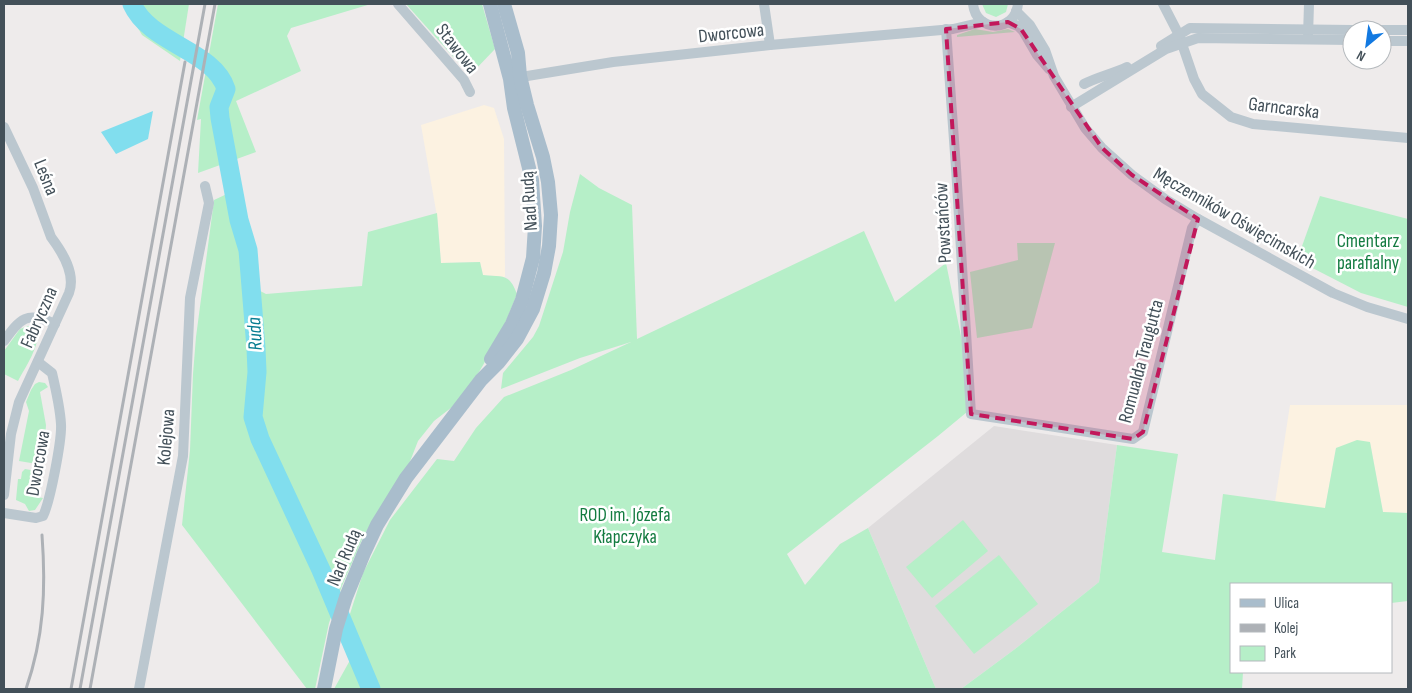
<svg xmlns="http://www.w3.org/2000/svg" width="1412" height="693" font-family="'Sofia Sans Condensed',sans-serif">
<rect width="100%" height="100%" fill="#eeebeb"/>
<g fill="#fcf2e1">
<path d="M484,105L494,108L504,139L505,277L483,275L480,262L441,263L438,222L421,125Z"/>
<path d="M1290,405H1408V513L1383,512L1370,442L1336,448L1325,509L1275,502Z"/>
</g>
<path fill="#dfdcdd" d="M994,426L1117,445L1099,582L1015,649L961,689H936L868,528Z"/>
<g fill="#b6efc8">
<path d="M124,4H189L180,61L142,35Z"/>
<path d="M218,4H371L291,28L287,36L301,71L236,101L256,152L198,173L201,119L197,120Z"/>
<path d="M406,4H482L495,49L472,73L456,60Z"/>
<path d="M982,4H1008L1006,12L996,17L986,13Z"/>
<path d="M975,29L993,32L1008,29L1015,32L957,37V35Z"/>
<path d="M580,174L599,188L632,205L637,339L864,231L895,302L946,263L962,341L967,412L938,436L787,554L805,585L840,544L868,528L936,689H334L359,644L349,617L363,573L390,520L437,459L454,461L476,428L504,397L571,370L631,342L580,358L501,389L503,373L533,337L539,326L563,252L570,212Z"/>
<path d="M229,193L242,247L243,282L266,294L362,286L368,232L437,213L441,263L480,262L483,275C503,277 509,273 517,294L500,336L479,372L456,404L434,421L418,441L409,464L364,535L342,586L329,623L315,689H307L182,525L190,450L193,374L196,337L214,200Z"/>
<path d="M1320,196L1408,219V307L1361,293L1297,260Z"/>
<path d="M1017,243H1055L1032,328L977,338L970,272L1018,260Z"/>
<path d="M28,326H33L38,330C39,348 26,366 18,381L4,374V351L20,329Z"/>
<path d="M39,382L45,383L48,387L40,392L46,425L45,440L42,439L37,464L19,461L29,411L26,402L31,390L35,384Z"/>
<path d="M1357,440L1370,442L1383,512L1408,513V601L1391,603V584H1231V672H1243L1242,689H961L1015,649L1099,582L1117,445L1178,454L1162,552L1215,560L1223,494L1325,508L1336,448Z"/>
<path d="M25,469L36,471L32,496L43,498L35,510L29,511L25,504L16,500L18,479H21L22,472Z"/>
<path d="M963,520L988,551L932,598L906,567Z"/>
<path d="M999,555L1038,604L974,654L935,606Z"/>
</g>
<path fill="#81deee" d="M153,111L148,139L116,154L101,132Z"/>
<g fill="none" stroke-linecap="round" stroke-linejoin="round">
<path stroke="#81deee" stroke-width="19" d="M132,4C150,44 214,50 226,89L219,107L220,118L239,220L248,250L256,348L257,372L253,417L260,439L321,570L371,689"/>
<g stroke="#bbc7cf" stroke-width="10">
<path d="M398,4L464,80L470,92"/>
<path d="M764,4L770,45"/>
<path d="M973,4C976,33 1015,33 1018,4"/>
<path d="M1163,4L1179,35L1194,79L1202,94L1231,117L1253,124L1408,138"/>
<path d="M1016,11L1030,25L1045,50L1054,76L1085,128L1102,148L1132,175L1165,199L1198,219L1333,293L1367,307L1408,319"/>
<path d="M1008,22L1018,26L1023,31L1037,55L1049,69"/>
<path d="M946,29L956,168L971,414L1133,439L1143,432L1192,228L1198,219"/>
<path d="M1362,30H1408"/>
<path d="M1308,36L1309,4"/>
<path d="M1382,41H1408"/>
<path d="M1161,46L1190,28L1352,30"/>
<path d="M515,78L613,62L770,45L953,29L983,22"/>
<path d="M1084,84C1097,77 1112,74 1127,67"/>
<path d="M1071,107L1166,49L1198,38L1352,40"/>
<path d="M4,127L33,188L51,237C63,253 76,274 69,293L19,402L11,434L4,495"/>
<path d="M4,341C20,319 27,310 55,324"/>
<path d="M4,513L36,518L43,516C50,502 62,440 61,424C60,407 56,390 52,373L38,362"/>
<path d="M139,689L183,456L190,298L209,203L205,186"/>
</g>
<g stroke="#a9bdcc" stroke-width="14">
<path d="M490,4L510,79L514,108L532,180L535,226L533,258L522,300L512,324L491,359"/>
<path d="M324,689L336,629L346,597L364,553L377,525L406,478L481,380L499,362L517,339L533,309L544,273L549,246L551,215L548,182L543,157L527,105L520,76L518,53L504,4"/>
</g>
<g stroke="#adb1b6" stroke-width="3">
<path d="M26,689C44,637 46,589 42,535"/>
<path d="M71,689L185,62"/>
<path d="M80,689L205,4"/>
<path d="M90,689L215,4"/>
</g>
</g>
<path fill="#c2185b" fill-opacity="0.2" stroke="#c2185b" stroke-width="4" stroke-dasharray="10 6" stroke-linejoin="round" d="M1008,22L1021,29L1102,148L1132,175L1198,219L1143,432L1133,439L971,414L946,29Z"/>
<g text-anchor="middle" stroke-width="5" stroke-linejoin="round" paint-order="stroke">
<g font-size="19" fill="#435059" stroke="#fff">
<text transform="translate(731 32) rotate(-6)" y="7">Dworcowa</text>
<text transform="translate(458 48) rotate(52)" y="7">Stawowa</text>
<text transform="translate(1284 107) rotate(7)" y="7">Garncarska</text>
<text transform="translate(47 177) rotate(68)" y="7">Leśna</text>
<text transform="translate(528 201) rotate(-94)" y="7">Nad Rudą</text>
<text transform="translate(1235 217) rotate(30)" y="7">Męczenników Oświęcimskich</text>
<text transform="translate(942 223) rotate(-93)" y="7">Powstańców</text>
<text transform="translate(38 317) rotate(-66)" y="7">Fabryczna</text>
<text transform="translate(1140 361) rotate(-75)" y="7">Romualda Traugutta</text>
<text transform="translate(165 437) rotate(-85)" y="7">Kolejowa</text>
<text transform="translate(37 463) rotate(-80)" y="7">Dworcowa</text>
<text transform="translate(343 557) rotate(-67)" y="7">Nad Rudą</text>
</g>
<g font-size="19" fill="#137b40" stroke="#fff">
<text x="1368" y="247">Cmentarz<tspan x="1368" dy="22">parafialny</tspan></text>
<text x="625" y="521">ROD im. Józefa<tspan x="625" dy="22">Kłapczyka</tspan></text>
</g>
<g font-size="20" font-style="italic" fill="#087d91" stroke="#fff">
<text transform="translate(254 334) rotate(-93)" y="7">Ruda</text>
</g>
</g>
<rect width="1412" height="693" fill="none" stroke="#435059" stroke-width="10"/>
<rect x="1230" y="583" width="162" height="90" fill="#ffffff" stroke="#b4b9bd"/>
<rect x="1240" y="599" width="25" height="8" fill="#a9bdcc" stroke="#b4b9bd"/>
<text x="1274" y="608" font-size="15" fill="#435059">Ulica</text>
<rect x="1240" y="624" width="25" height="8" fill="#adb1b6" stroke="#b4b9bd"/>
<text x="1274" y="633" font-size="15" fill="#435059">Kolej</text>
<rect x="1240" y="646" width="25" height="15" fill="#b6efc8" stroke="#b4b9bd"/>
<text x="1274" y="658" font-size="15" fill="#435059">Park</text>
<g transform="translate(1367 45) rotate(209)"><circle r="24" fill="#ffffff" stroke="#b4b9bd"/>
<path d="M0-4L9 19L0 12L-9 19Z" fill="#1279e1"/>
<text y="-8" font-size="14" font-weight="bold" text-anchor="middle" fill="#435059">N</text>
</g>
</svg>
